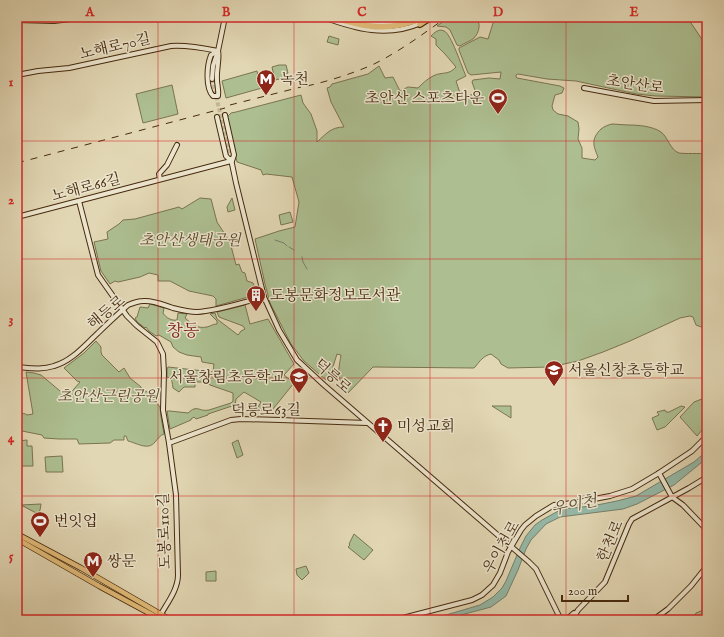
<svg xmlns="http://www.w3.org/2000/svg" width="724" height="637" font-family="'IM FELL English','Noto Serif KR',serif">
<rect width="100%" height="100%" fill="#e2d7b4"/>
<filter id="stains"><feTurbulence type="fractalNoise" baseFrequency=".005" numOctaves="4"/><feColorMatrix values="0 0 0 0 .2 0 0 0 0 .09 0 0 0 0 .02 0 0 0 .5 -.17"/></filter>
<radialGradient id="worn" r=".72"><stop offset=".6" stop-color="#630" stop-opacity="0"/><stop offset="1" stop-color="#630" stop-opacity=".3"/></radialGradient>
<g fill="#adbf91" stroke="#7a7450">
<path d="M449,17C455,17 470,15 475,18C482,22 479,33 474,38C471,41 464,43 460,46L457,45L450,30L446,27L437,26Z"/>
<path d="M495,17H690L689,20L707,47V97L656,96L636,94L576,81L547,79L518,74L516,75V77L517,78L560,86L564,88L562,93L555,95L552,106L553,110L558,114L568,116L578,122L579,129L578,139L582,148V158L595,160L598,157C593,145 591,139 601,129C605,126 608,125 612,124C617,124 623,125 628,125C638,125 652,126 661,132C668,137 670,150 679,153C685,154 700,153 707,154V329L696,325L693,317L690,316L680,318L630,341L603,352L578,361L550,367L508,368L501,364L499,360L491,354C483,356 480,361 475,367L474,368L373,367L348,393C336,377 338,374 341,355L337,354L331,373L326,380L304,361L291,344L270,303L265,284L255,239L279,231L295,227L299,202L292,177L266,174L263,175L261,170L237,162L227,117L231,113L236,112L301,95L303,103L311,114L317,131V142C326,134 331,127 344,127L331,102L327,88L330,87L332,84L368,74L379,66L385,78L393,77L400,91L408,87L418,88C422,84 427,79 433,76C443,71 448,76 456,67L445,54L436,45V39L431,36C434,33 439,28 444,31C451,33 462,68 466,76L456,81L460,93L468,96L476,93L472,82L473,80L489,78L500,79L501,72L471,75L468,73L459,50V48L480,37L488,39Z"/>
<path d="M329,36L339,39L338,45L327,42Z"/>
<path d="M279,65H286L288,73L283,75L284,78L275,80L272,67Z"/>
<path d="M257,71L262,88L226,98L222,81Z"/>
<path d="M172,85L178,114L143,123L136,94Z"/>
<path d="M200,198L211,199L217,222L230,242L236,265L239,264L242,272L245,273L247,281L253,283L255,288L252,296L216,306V299L213,296L189,291L170,281H158V275L149,273L140,277L118,282L115,281L110,284L101,271L94,242L108,239L107,232L119,224L123,220L135,219L179,207L182,209Z"/>
<path d="M232,198L235,210L228,212L227,207Z"/>
<path d="M290,212L293,222L281,225L279,215Z"/>
<path d="M150,304L164,308L163,313C166,318 172,321 177,320L178,313L187,314L185,318C192,324 197,329 207,327C211,326 213,324 217,324V321L210,314L215,313L217,319L238,335L239,334L241,331L245,329L243,326L219,317L217,312L245,305L250,324L268,319L294,364L284,375L294,383L273,409L271,413L257,409L261,402L244,392L236,399L235,405L208,414V415L196,419L194,417L191,419V420L170,429L167,411H170L188,413C198,404 198,412 209,410C216,408 224,405 231,403L233,401V393L210,385L206,382H195V387H184L179,392L173,388C172,383 173,379 167,377V369L168,367L213,372L214,364L202,362L201,357L187,355L179,352L173,347L171,342L159,335L156,336L149,331L146,327L145,328L137,322L135,318L137,317L140,307L148,308Z"/>
<path d="M96,341L101,347V352L102,355L119,372L124,368L130,378L141,387V388L150,394L160,407L161,417L164,434C160,435 158,439 155,442C148,451 137,443 128,441L126,436H124V440H114L110,443L79,444L77,439H59L44,438L42,435L17,430V409H19L20,412C22,414 25,413 27,415L33,414L26,372L34,373L41,375L66,396H68L80,382L77,381L64,368L84,353Z"/>
<path d="M702,399L707,403V424L697,436L680,417L694,402Z"/>
<path d="M492,406H511V418Z"/>
<path d="M681,406L685,407L665,427L657,430L652,418L659,415L657,412L665,410L666,412H669Z"/>
<path d="M27,440V446H32L33,466H19L18,441Z"/>
<path d="M238,440L243,455L237,458L232,443Z"/>
<path d="M62,456L63,472H46L45,457Z"/>
<path d="M41,504L40,510L38,514L21,505Z"/>
<path d="M354,534L373,550L364,560L348,547L350,545L349,544Z"/>
<path d="M306,566L309,573L302,580L297,575L296,569Z"/>
<path d="M216,571V581H206V572Z"/>
<path d="M705,607H707V620H692L696,613L701,611Z"/>
</g>
<path fill="#95baa9" stroke="#75806b" d="M707,451V458L674,485L637,504L623,509L560,517L546,524L531,540L526,549L518,570L506,596L491,607L442,620H421L446,615L480,605L493,597L502,588L506,581L520,548L526,536L535,525L542,520L562,509L592,506L617,501L636,496L694,462Z"/>
<g fill="none" stroke-linecap="round" stroke-linejoin="round">
<g stroke="#75806b" stroke-width="1">
<path d="M275,240L284,243L287,246"/>
<path d="M289,247L294,250"/>
<path d="M302,257L303,262L307,269"/>
</g>
<path stroke="#c3b493" stroke-width="4" stroke-dasharray="4 2" stroke-linecap="butt" d="M212,79L231,159"/>
<path stroke="#c3b493" stroke-width="5.5" stroke-dasharray="5.5 3" stroke-linecap="butt" d="M332,17L342,20"/>
<defs>
<g id="secondary">
<path d="M323,17C356,29 387,38 421,23"/>
<path d="M346,17C371,24 390,26 415,17"/>
<path d="M17,20L54,21L86,17"/>
<path d="M218,51C220,57 216,71 217,80C217,85 219,90 218,96H213C205,87 207,65 211,55Z"/>
<path d="M17,75L38,71L69,68L171,46C187,45 203,48 218,51"/>
<path d="M212,79L213,66L218,51L225,17"/>
<path d="M584,88L654,101L707,100"/>
<path d="M225,115L234,155L232,161"/>
<path d="M217,117L226,156L231,161"/>
<path d="M231,159L236,183L264,297L279,330L297,360L324,385L529,562L536,569L538,573L561,620"/>
<path d="M160,179L159,174L167,165L177,145"/>
<path d="M79,201L98,275L127,316L137,326L157,342L163,354L164,373L163,410L169,443L176,495L178,575C178,589 168,602 161,614"/>
<path d="M17,217L231,161"/>
<path d="M17,367C30,368 42,370 54,366C72,361 85,345 98,333C108,323 118,314 128,305C133,303 138,301 143,301C154,300 163,305 173,308C181,310 189,312 197,312C217,311 244,302 264,297"/>
<path d="M169,443L231,420L241,419L280,420L367,423"/>
<path d="M659,473L672,497L683,505L707,530"/>
<path d="M395,620L472,600L482,595L493,585L500,573L508,552L521,530L525,525L536,516L554,505L573,503L610,496L632,489L659,473L692,451L707,436"/>
<path d="M566,620L574,613"/>
<path d="M572,620L578,610L605,582L629,524L632,519L667,500L689,488L707,477"/>
<path d="M653,620L668,609L691,586L707,566"/>
</g>
<g id="primary">
<path d="M17,534L81,568L171,620"/>
<path d="M17,539L99,586L162,620"/>
</g>
<g id="highway">
<path d="M342,20C351,22 360,25 370,26C389,29 408,24 425,17"/>
<path d="M420,24L431,17"/>
</g>
</defs>
<use href="#secondary" stroke="#462a0e" stroke-width="6"/>
<use href="#primary" stroke="#462a0e" stroke-width="6"/>
<use href="#highway" stroke="#462a0e" stroke-width="8"/>
<use href="#secondary" stroke="#ece5ce" stroke-width="4"/>
<use href="#primary" stroke="#e1bc7a" stroke-width="4.5"/>
<use href="#highway" stroke="#e1bc7a" stroke-width="5.5"/>
<g stroke="#462a0e" stroke-width="1" stroke-dasharray="7 7" stroke-linecap="butt">
<path d="M307,86C329,81 351,74 372,65C399,52 423,34 447,17"/>
<path d="M230,105L301,87"/>
<path d="M17,163L225,108"/>
</g>
</g>
<path fill="none" stroke="#d62828" stroke-width="1" stroke-opacity="0.55" d="M158,17V620M294,17V620M430,17V620M566,17V620M17,141H707M17,259H707M17,378H707M17,496H707"/>
<defs>
<symbol id="metro-pin" viewBox="-11 -11 22 30"><path d="M0 17L-7.5 6A9.5 9.5 0 1 1 7.5 6Z" fill="#8f2418" stroke="#ece5ce"/><path d="M-5.5 5V-5H-3L0 0L3-5H5.5V5H3V-.5L0 4L-3-.5V5Z" fill="#fff"/></symbol>
<symbol id="stadium-pin" viewBox="-11 -11 22 30"><path d="M0 17L-7.5 6A9.5 9.5 0 1 1 7.5 6Z" fill="#8f2418" stroke="#ece5ce"/><path d="M0-5a6.5 5 0 1 0 0 10a6.5 5 0 1 0 0-10ZM-3.5-1.8h7v3.6h-7Z" fill="#fff"/></symbol>
<symbol id="building-pin" viewBox="-11 -11 22 30"><path d="M0 17L-7.5 6A9.5 9.5 0 1 1 7.5 6Z" fill="#8f2418" stroke="#ece5ce"/><path d="M-4-6H4V6H1V3H-1V6H-4ZM-2.5-4.3h1.7v1.8h-1.7ZM.8-4.3h1.7v1.8H.8ZM-2.5-1h1.7V.8h-1.7ZM.8-1h1.7V.8H.8Z" fill="#fff"/></symbol>
<symbol id="school-pin" viewBox="-11 -11 22 30"><path d="M0 17L-7.5 6A9.5 9.5 0 1 1 7.5 6Z" fill="#8f2418" stroke="#ece5ce"/><path d="M0-5L7-2L0 1L-7-2ZM-4 1L0 2.5L4 1V4Q0 6-4 4Z" fill="#fff"/></symbol>
<symbol id="church-pin" viewBox="-11 -11 22 30"><path d="M0 17L-7.5 6A9.5 9.5 0 1 1 7.5 6Z" fill="#8f2418" stroke="#ece5ce"/><path d="M-1.2-6h2.4v3.5h3.3v2.4h-3.3V6h-2.4V-.1h-3.3v-2.4h3.3Z" fill="#fff"/></symbol>
</defs>
<g fill-rule="evenodd">
<use href="#metro-pin" x="255" y="68" width="22" height="30"/>
<use href="#stadium-pin" x="487" y="87" width="22" height="30"/>
<use href="#building-pin" x="245" y="284" width="22" height="30"/>
<use href="#school-pin" x="543" y="359" width="22" height="30"/>
<use href="#school-pin" x="288" y="366" width="22" height="30"/>
<use href="#church-pin" x="372" y="415" width="22" height="30"/>
<use href="#stadium-pin" x="29" y="510" width="22" height="30"/>
<use href="#metro-pin" x="82" y="550" width="22" height="30"/>
</g>
<g text-anchor="middle" stroke-width="3" stroke-linejoin="round" paint-order="stroke">
<g font-size="15" fill="#462a0e" stroke="#ece5ce">
<text transform="translate(115 46) rotate(-13)" y="5">노해로70길</text>
<text transform="translate(635 84) rotate(8)" y="5">초안산로</text>
<text transform="translate(86 187) rotate(-15)" y="5">노해로66길</text>
<text transform="translate(106 312) rotate(-40)" y="5">해등로</text>
<text transform="translate(333 376) rotate(42)" y="5">덕릉로</text>
<text transform="translate(266 410) rotate(-1)" y="5">덕릉로63길</text>
<text transform="translate(164 531) rotate(-92)" y="5">도봉로110길</text>
<text transform="translate(610 541) rotate(-67)" y="5">한천로</text>
<text transform="translate(501 547) rotate(-60)" y="5">우이천로</text>
</g>
<g font-size="15" fill="#462a0e" stroke="#ece5ce" text-anchor="start">
<text x="280" y="84">녹천</text>
<text x="484" y="103" text-anchor="end">초안산 스포츠타운</text>
<text x="270" y="300">도봉문화정보도서관</text>
<text x="568" y="375">서울신창초등학교</text>
<text x="285" y="382" text-anchor="end">서울창림초등학교</text>
<text x="397" y="431">미성교회</text>
<text x="54" y="526">번잇업</text>
<text x="107" y="566">쌍문</text>
</g>
<g font-size="15" font-style="italic" fill="#5b4828" stroke="#ece5ce">
<text x="190" y="245">초안산생태공원</text>
<text x="108" y="401">초안산근린공원</text>
</g>
<g font-size="16" font-style="italic" fill="#56472d" stroke="#ece5ce">
<text transform="translate(574 504) rotate(-12)" y="6">우이천</text>
</g>
<g font-size="17" fill="#7a1f14" stroke="#ece5ce">
<text x="183" y="336">창동</text>
</g>
</g>
<rect width="724" height="637" fill="none" stroke="#e2d7b4" stroke-width="44"/>
<path d="M562 595v6h66v-6" fill="none" stroke="#462a0e" stroke-width="2"/>
<text x="568" y="595" font-size="12" fill="#462a0e" stroke="#ece5ce" stroke-width="3" paint-order="stroke">200 m</text>
<rect x="22" y="22" width="680" height="593" fill="none" stroke="#d62828" stroke-width="1.5"/>
<g font-size="13" text-anchor="middle" font-weight="bold" fill="#d62828">
<text x="90" y="16">A</text>
<text x="226" y="16">B</text>
<text x="362" y="16">C</text>
<text x="498" y="16">D</text>
<text x="634" y="16">E</text>
<text x="11" y="86">1</text>
<text x="11" y="204">2</text>
<text x="11" y="323">3</text>
<text x="11" y="442">4</text>
<text x="11" y="560">5</text>
</g>
<rect width="100%" height="100%" filter="url(#stains)"/>
<rect width="100%" height="100%" fill="url(#worn)"/>
</svg>
